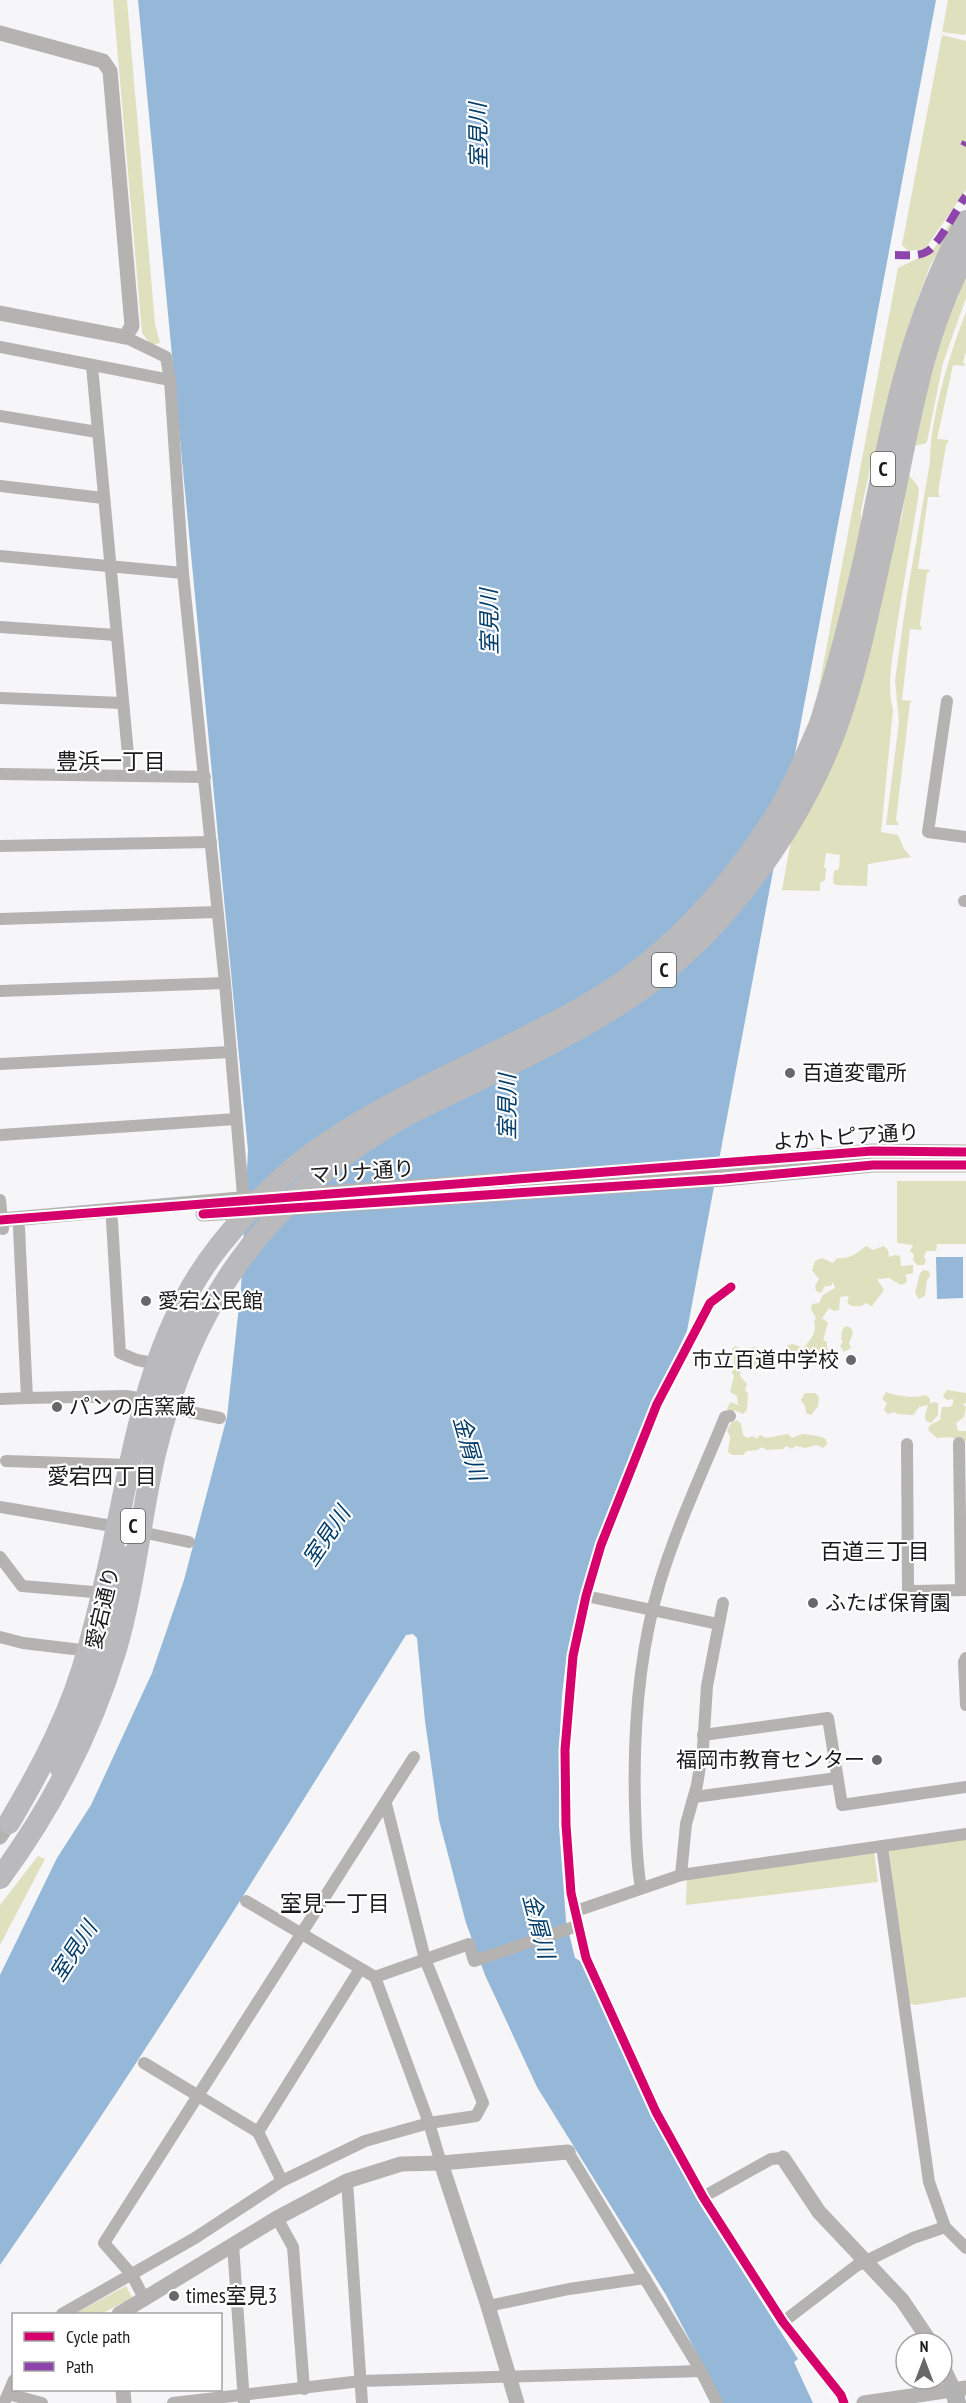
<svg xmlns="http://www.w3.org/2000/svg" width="966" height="2403" font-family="'PT Sans Narrow','Noto Sans JP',sans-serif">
<rect width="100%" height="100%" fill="#f6f5f8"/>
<g fill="#dfe0be">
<path d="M113,0H127L155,324L160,343L151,345L142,333Z"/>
<path d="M948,0H966V33L964,35L942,32Z"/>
<path d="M942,35L966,41V190L925,249L908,251L902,245Z"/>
<path d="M955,215L957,216L930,266L915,306L906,333L879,457L871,464L861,511V543L812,724L898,268L929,253L935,247Z"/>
<path d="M966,278V298L943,363L927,442L924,444L912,446L946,322Z"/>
<path d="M966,312V352L963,361L965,366L953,365L937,439L949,440L946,445L938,492L940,497H928L918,569L931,570L927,573L920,624L922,630L910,629L902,700L913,701L910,703L896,820L899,825H886L899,722L895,681L907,595L930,462C930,418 950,352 966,312Z"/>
<path d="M908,474L918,486L919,491C912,538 903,585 896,632C893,659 886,683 893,710L881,832L898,835L904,849L911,857L868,864L867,886L836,885L833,883L834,871L839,869L840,855L826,853L824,867L826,869L825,880L820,883V891L782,890L792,835L902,517Z"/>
<path d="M897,1181H966V1244H937L936,1251H926L924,1257L926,1260L924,1265H917L913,1260L914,1255L910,1251L913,1245L897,1243Z"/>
<path d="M866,1246L873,1250L884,1246L888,1250L889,1257L895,1255L900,1256L901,1266L913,1265V1273L905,1275L907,1278L906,1283L901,1285L889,1278L877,1279L884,1290L872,1306L866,1303L862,1306H851L847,1302L849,1297L847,1296L840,1297L839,1310L834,1311L829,1308L822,1318L828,1323L823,1340L827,1342V1348L832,1354L831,1359L815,1358L809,1360L800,1356L794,1360L788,1359L786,1350L788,1345L793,1344L804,1348C811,1337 817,1335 814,1321L816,1318L811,1309L812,1304L819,1303L823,1295L835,1288L833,1282L831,1286H825L821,1293L816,1291L815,1286L819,1279L812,1270L815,1261L822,1258L833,1263L837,1258C848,1260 858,1253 866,1246Z"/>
<path d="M923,1270L929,1271L930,1276L927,1280L925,1296L919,1299L915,1293L920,1273Z"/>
<path d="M846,1326L851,1328L853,1333L849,1343L851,1348L844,1352L840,1346L843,1342L841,1339L842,1330Z"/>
<path d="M735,1346L742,1349L755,1347L759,1351L757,1365L752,1367L748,1363L741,1368L740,1376L747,1384L745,1390L748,1394L747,1410L743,1414L736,1411H728L727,1408L731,1402L738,1405L737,1396L730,1392L734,1376L732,1373L734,1361L732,1349Z"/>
<path d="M947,1390L966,1393V1403L963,1404L966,1407L964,1417L956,1423L958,1431H966V1441L949,1437L937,1438L928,1430L930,1425L940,1420L942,1407H950L953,1404V1399L947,1400L943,1396Z"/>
<path d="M886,1392C899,1396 912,1399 926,1395L930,1399V1404L933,1402L938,1403V1415L931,1423L926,1421L925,1416L928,1405L919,1407L913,1415L897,1414L894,1412L888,1414L884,1410L887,1403L882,1399Z"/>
<path d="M805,1393H815L819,1397L818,1406L811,1415L806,1413L805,1406L801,1400Z"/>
<path d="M737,1420L741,1424L743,1435L747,1438L753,1436L757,1439L760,1435L766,1438L788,1434L792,1438L802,1434C811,1435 818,1435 826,1439L827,1444L823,1448L817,1445L805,1448L796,1446L792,1449L786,1446L783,1449L766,1450L762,1447L758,1450L747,1451L743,1455H732L728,1452L730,1437L727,1430L732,1422Z"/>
<path d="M966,1839V1997L915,2005L909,2003L889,1850Z"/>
<path d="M874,1850L878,1882L686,1905L687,1875Z"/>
<path d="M38,1856L45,1859L0,1945V1905Z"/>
<path d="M126,2286L132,2298L101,2314H74Z"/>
</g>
<g fill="#95b7d8">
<path d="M138,0H936L687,1331L653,1402L581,1593L567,1654L562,1695L559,1750V1826L566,1921L575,1958L580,1961L651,2114L699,2203L798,2359L794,2362L813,2403H723L666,2295L537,2087L485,1975L466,1923L439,1820L425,1721L417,1638L413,1634L406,1635C274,1847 143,2060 0,2265V1975L57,1858L91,1805L152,1673L184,1580L227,1417L241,1287L248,1150Z"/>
<path d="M936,1257H963V1298L937,1299Z"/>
</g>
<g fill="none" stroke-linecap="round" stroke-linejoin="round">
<g stroke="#b4b3b2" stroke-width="12">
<path d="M125,337L166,357L170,380L183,573L225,983L244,1207"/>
<path d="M0,347L170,380"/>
<path d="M92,366L130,776"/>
<path d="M0,416L97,432"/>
<path d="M0,486L103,498"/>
<path d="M0,556L183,573"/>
<path d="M0,627L116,635"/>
<path d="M0,698L122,703"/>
<path d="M947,701L928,832L966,837"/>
<path d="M0,774L205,777"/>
<path d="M0,846L211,842"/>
<path d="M964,901H966"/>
<path d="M0,919L217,912"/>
<path d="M0,991L225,983"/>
<path d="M0,1064L230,1052"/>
<path d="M0,1135L236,1119"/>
<path d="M0,1200L3,1229"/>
<path d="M112,1221L120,1353L137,1360L158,1364"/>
<path d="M731,1287L710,1303L657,1404L601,1545L586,1596L573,1656L565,1750L566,1825L571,1893L586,1958L656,2112L703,2197L783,2322L841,2395L844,2403"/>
<path d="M27,1398L126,1396L144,1399"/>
<path d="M0,1399L27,1398L19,1228"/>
<path d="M165,1407L220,1418"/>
<path d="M959,1443L961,1590"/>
<path d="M907,1444L908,1589L914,1591L966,1590"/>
<path d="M6,1461L130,1465"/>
<path d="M0,1507L118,1527"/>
<path d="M141,1532L189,1542"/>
<path d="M0,1557L22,1586L105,1593"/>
<path d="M586,1596L718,1624"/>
<path d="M0,1637L23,1643L90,1651"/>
<path d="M966,1658L964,1662L966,1705"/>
<path d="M703,1735L828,1718L842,1805L966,1787"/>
<path d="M694,1797L837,1778"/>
<path d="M882,1846L929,2182L945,2227L966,2248"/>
<path d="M681,1875L686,1824L697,1785L703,1748L707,1686L723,1603"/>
<path d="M641,1888C636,1861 636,1834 635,1806C633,1730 638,1655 660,1582C677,1526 703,1471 725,1417L730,1416"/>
<path d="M246,1901L375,1977L429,2123L441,2163"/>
<path d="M576,1911L681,1875L966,1834"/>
<path d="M375,1977L469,1944L474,1961L577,1926"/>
<path d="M144,2063L258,2132L360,1969"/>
<path d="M258,2132L282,2181"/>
<path d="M568,2152L701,2371"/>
<path d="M347,2181L362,2403"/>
<path d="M703,2197L771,2159L783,2158"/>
<path d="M277,2218L293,2247L304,2389"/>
<path d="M233,2245L244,2402"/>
<path d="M145,2300L132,2275L104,2243L414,1757"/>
<path d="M488,2306L569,2289L645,2278"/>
<path d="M62,2314L195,2238L282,2181L365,2141L429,2123L476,2116L483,2103L425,1959L386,1804"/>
<path d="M783,2322L856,2266L913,2238L945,2227"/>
<path d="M8,2394L42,2403"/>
<path d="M4,2403L14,2380"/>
<path d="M173,2403L361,2381L701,2371L717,2403"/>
</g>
<g stroke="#b4b3b2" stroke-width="15">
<path d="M0,33L103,61L110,71L132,326L125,337L0,313"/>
<path d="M296,1195L728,1164L872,1151L966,1152"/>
<path d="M203,1214L724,1179L873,1165H966"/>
<path d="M0,1220L263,1197"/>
<path d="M0,1837L13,1817"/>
<path d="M783,2158L819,2212L902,2300L931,2343"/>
<path d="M441,2163L488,2306L517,2403"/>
<path d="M119,2314L277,2218L347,2181L401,2164L441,2163L568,2152"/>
<path d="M942,2365L954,2390"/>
<path d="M123,2390L124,2403"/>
<path d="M864,2403L966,2388"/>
</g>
<path stroke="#b3b2b2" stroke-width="18" d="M954,2390L957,2403"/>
<g stroke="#bababc" stroke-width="22">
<path d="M820,724C838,667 853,610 866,552C890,436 907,326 966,221"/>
<path d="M405,1116C486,1075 572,1039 646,986C729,925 800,825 836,729C859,665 871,598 886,533C907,440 919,339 966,254"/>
<path d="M146,1448C157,1401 171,1357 193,1315"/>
<path d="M61,1769L69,1738L93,1681L126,1557"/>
</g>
<g stroke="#bababc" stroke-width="22">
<path d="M9,1823C42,1767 73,1709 89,1646C101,1602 111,1557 120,1512C139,1418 158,1323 220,1245C245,1214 273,1183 306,1158C393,1093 497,1057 590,1003C667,958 729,889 776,815C794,787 806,755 820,724"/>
<path d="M0,1878C51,1809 91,1731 116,1649C134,1587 140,1522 154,1458C190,1303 266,1196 405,1116"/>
</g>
<g stroke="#8e44ad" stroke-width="8" stroke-dasharray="15 8" stroke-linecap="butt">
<path d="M964,146L966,142"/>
<path d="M895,255C906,255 919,257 928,251C939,244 957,208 966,196"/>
</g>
<defs>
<g id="cycleway">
<path d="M203,1214L724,1179L873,1165H966"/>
<path d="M0,1220L872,1151L966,1152"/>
<path d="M731,1287L710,1303L657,1404L601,1545L586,1596L573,1656L565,1750L566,1825L571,1893L586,1958L656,2112L703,2197L783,2322L841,2395L844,2403"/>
</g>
</defs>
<use href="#cycleway" stroke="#fff" stroke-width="13"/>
<use href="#cycleway" stroke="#d6006c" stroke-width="9"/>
</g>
<g fill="#686769" stroke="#fff" stroke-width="2">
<circle cx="790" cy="1073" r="6"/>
<circle cx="146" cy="1301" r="6"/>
<circle cx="851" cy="1360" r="6"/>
<circle cx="57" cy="1407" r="6"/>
<circle cx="813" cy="1603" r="6"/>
<circle cx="877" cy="1760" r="6"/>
<circle cx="174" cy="2296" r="6"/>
</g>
<g text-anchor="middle" stroke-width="4.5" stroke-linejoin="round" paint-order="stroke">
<g fill="#fff" stroke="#5f5f60" stroke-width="1.5">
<rect x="871" y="452" width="24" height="34" rx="4.5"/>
<rect x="652" y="953" width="24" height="34" rx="4.5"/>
<rect x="121" y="1509" width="24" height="34" rx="4.5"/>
</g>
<g font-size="20" font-weight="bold" fill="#1b1a1c">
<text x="883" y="476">C</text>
<text x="664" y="977">C</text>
<text x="133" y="1533">C</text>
</g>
<g font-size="21" fill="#1b1a1c" stroke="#fff" text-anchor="start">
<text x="802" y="1080">百道変電所</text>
<text x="158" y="1308">愛宕公民館</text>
<text x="839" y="1367" text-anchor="end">市立百道中学校</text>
<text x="69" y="1414">パンの店窯蔵</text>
<text x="825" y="1610">ふたば保育園</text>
<text x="865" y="1767" text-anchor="end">福岡市教育センター</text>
<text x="186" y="2303">times室見3</text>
</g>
<g font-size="21" fill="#1b1a1c" stroke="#fff">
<text transform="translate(846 1137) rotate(-4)" y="7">よかトピア通り</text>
<text transform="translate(362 1172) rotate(-4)" y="7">マリナ通り</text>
<text transform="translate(103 1608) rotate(-77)" y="7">愛宕通り</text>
</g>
<g font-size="22" font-style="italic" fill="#023d69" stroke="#fff">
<text transform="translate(478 136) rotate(-91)" y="8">室見川</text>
<text transform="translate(489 622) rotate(-91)" y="8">室見川</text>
<text transform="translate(507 1107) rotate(-90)" y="8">室見川</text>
<text transform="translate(470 1448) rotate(74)" y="8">金屑川</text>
<text transform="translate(326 1536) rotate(-56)" y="8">室見川</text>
<text transform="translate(539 1926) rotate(75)" y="8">金屑川</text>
<text transform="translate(73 1951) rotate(-57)" y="8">室見川</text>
</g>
<g font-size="22" fill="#1b1a1c" stroke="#fff">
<text x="111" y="769">豊浜一丁目</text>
<text x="102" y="1484">愛宕四丁目</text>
<text x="875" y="1559">百道三丁目</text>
<text x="335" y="1911">室見一丁目</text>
</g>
</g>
<rect x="12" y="2313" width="210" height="78" fill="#ffffff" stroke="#a4a3a4" stroke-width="1.5"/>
<rect x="24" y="2332" width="30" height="9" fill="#d6006c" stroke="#a4a3a4" stroke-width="1.5"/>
<text x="66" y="2343" font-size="18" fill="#1b1a1c">Cycle path</text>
<rect x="24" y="2362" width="30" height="9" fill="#8e44ad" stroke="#a4a3a4" stroke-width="1.5"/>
<text x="66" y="2373" font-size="18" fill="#1b1a1c">Path</text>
<g transform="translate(924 2361)"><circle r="28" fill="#ffffff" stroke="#a4a3a4" stroke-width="1.5"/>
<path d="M0-4.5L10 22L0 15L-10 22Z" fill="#686769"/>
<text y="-9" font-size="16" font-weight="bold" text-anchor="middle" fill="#1b1a1c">N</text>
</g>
</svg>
